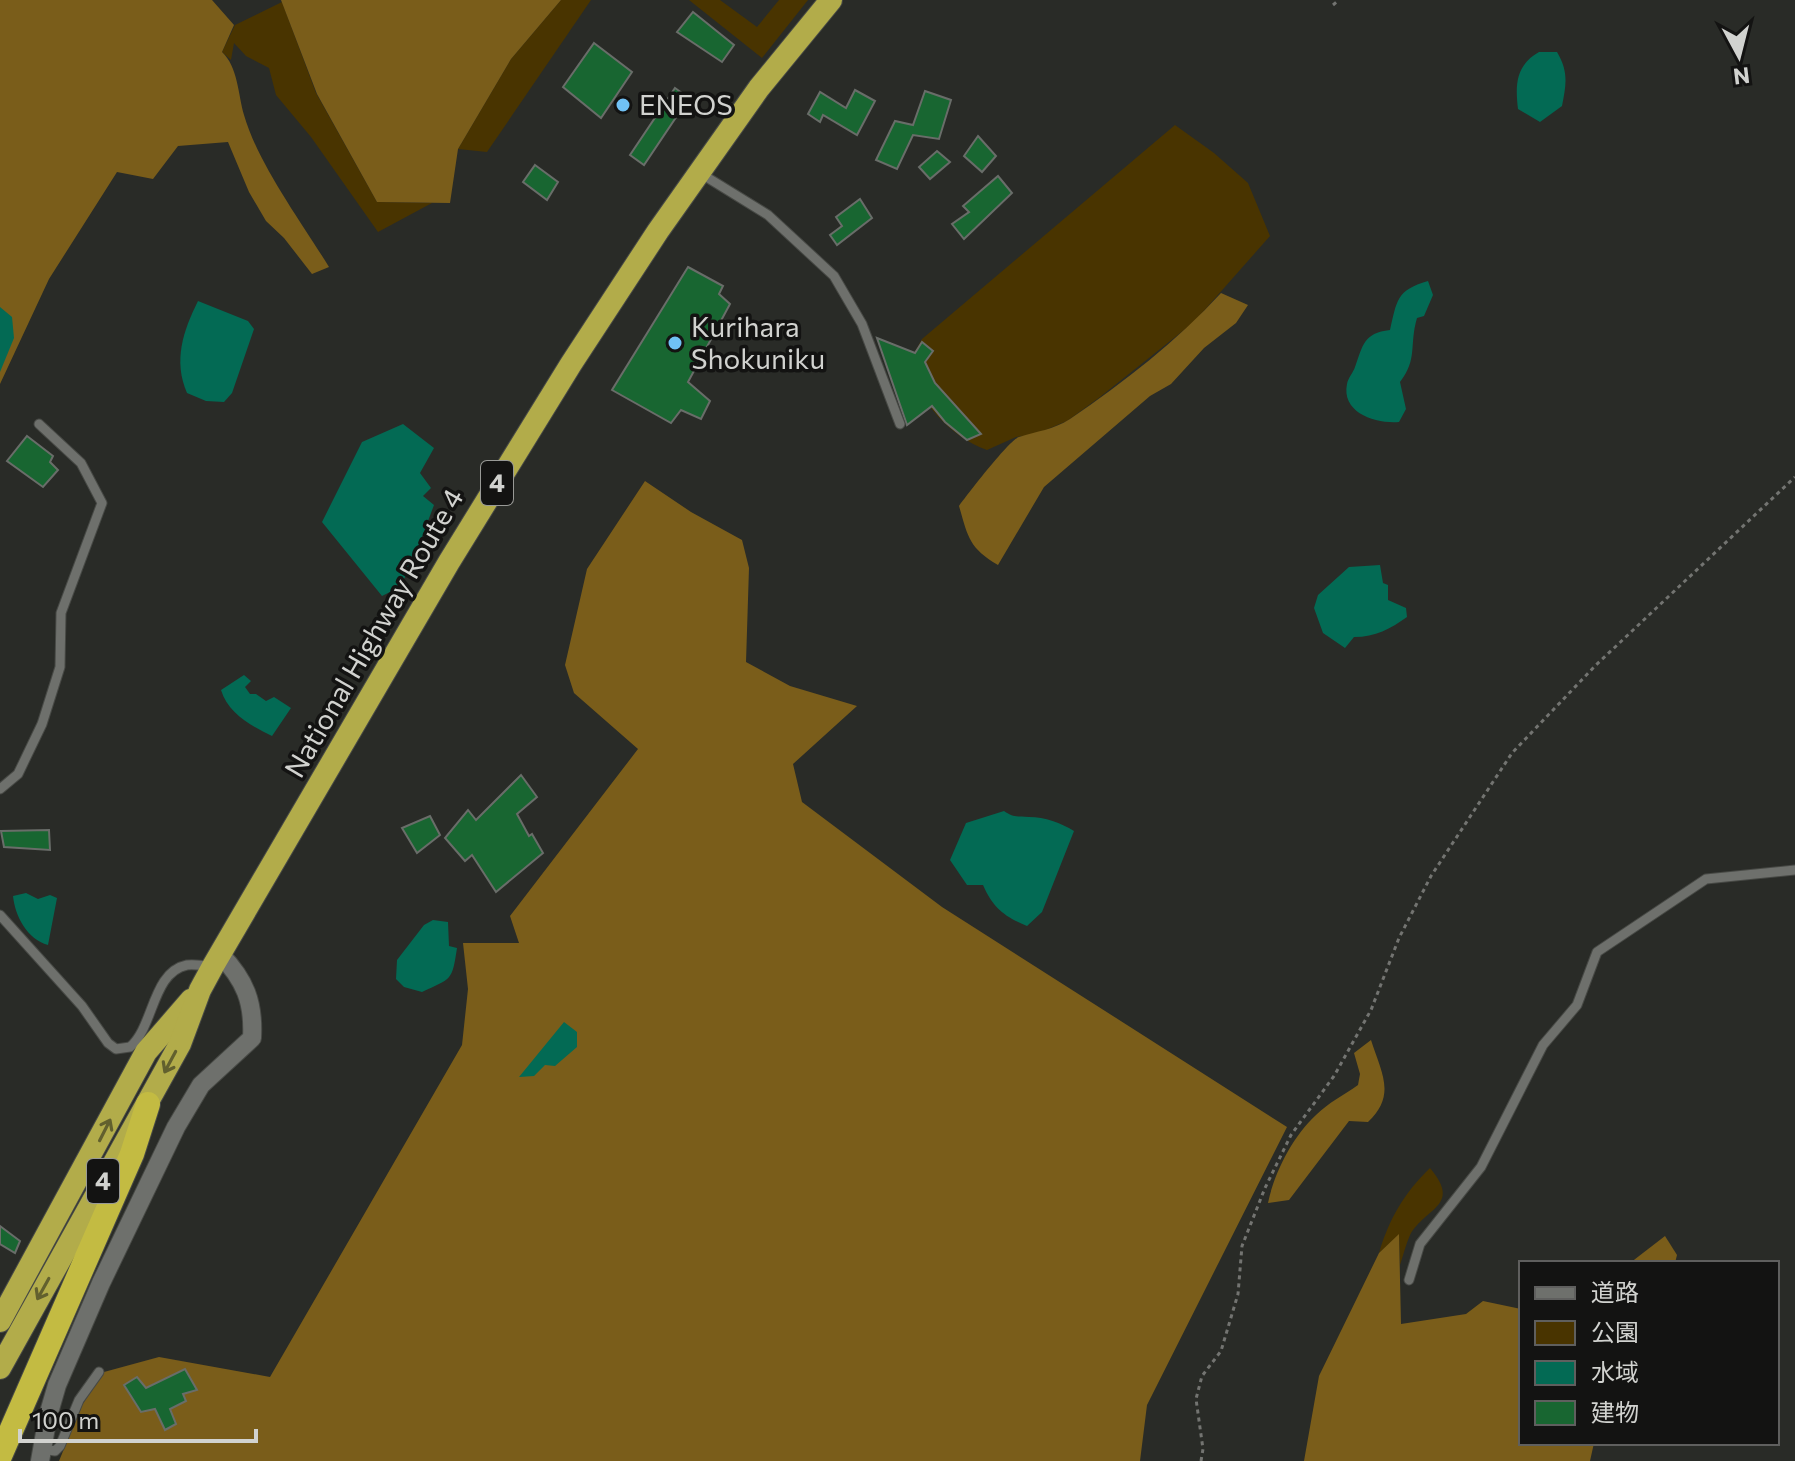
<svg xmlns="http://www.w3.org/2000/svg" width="1795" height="1461" font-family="Commissioner,'Noto Sans JP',sans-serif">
<rect width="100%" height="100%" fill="#292b27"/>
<g fill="#493400">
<path d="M561,0H591L487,152L458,149L511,59Z"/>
<path d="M689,0H720L757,27L779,0H808L762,58Z"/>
<path d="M282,2L316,93L377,202L432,203L378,232L311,137L276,95L269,68L246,56L234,43L231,60L222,52L235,25Z"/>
<path d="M1175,125L1214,153L1248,183L1270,236L1194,322L1100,397L1067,421L1036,434L1016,437L987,450C949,436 922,403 907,366L922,339Z"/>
<path d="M1430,1168C1462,1206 1426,1207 1410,1235C1406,1244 1403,1256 1400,1265L1399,1235L1379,1253C1389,1219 1404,1193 1430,1168Z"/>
</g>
<g fill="#7a5d1a">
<path d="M0,0H212L234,25L222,52C238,67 238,94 244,115C258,164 302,223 329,267L312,274L284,238L266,221L249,192L228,142L178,146L153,179L117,172L49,279L0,384Z"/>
<path d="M281,0H561L511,59L458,149L450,203L377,202L317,94Z"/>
<path d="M1221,293L1248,305L1236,323L1204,348L1171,384L1150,396L1044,487L998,565C969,548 968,537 959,506C967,495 1009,440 1019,437C1037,431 1053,430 1070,419C1124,382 1177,341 1221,293Z"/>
<path d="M645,481L691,512L742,540L749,568L746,662L790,686L857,706L793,764L802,802L942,907L1287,1127L1147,1405L1140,1461H59L82,1405L104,1372L159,1357L270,1377L462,1045L468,989L463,943H519L510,916L638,749L574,693L565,665L587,569Z"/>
<path d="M1371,1040C1381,1072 1397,1095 1368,1122L1349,1121L1289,1200L1268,1203C1274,1173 1293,1136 1316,1115C1328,1103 1344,1095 1358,1085L1360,1074L1354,1053Z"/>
<path d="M1399,1234L1401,1324L1466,1314L1483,1301L1521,1309V1443H1594L1590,1461H1304L1319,1376L1379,1253Z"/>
<path d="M1665,1236L1677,1255L1675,1263H1630Z"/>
</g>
<g fill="#036a54">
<path d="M1539,52H1557C1569,72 1566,85 1562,106L1540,122L1518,109C1515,84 1516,65 1539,52Z"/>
<path d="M1428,281L1433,295L1424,316L1417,318C1409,345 1418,359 1400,382L1406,409L1399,422C1376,424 1341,413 1347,384C1348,378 1353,373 1355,367C1363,346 1363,333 1390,330C1397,301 1396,290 1428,281Z"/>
<path d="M198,301L248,321L254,329L232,393L224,402L206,401L187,393C173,361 183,331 198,301Z"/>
<path d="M0,307L12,317L14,338L0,372Z"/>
<path d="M403,424L434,448L420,473L431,488L423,496L434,505L413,561L400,587L382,596L322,522L362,442Z"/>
<path d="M1380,565L1383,583L1388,585V600L1406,608L1407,617C1390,629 1376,637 1354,637L1345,648L1323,633L1314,608L1318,595L1349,567Z"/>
<path d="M244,675L251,681L245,687L250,694H256L266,701L274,697L291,708L272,736C251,726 228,713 221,690Z"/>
<path d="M1004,811C1014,818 1017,816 1029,817C1045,817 1061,823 1074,831L1042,912L1027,926C1005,917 993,908 983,885H967L950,860L966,823Z"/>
<path d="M26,893L38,899L50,895L57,898L48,945C27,939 15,916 13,896Z"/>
<path d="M433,920L448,922L449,946L457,948C452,981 452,978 422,992L404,987L396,979L397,960L424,925Z"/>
<path d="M564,1022L577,1032V1047L555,1066L545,1065L534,1076L519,1077Z"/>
</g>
<g fill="#186631" stroke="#696d69" stroke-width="2">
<path d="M693,12L734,45L722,62L677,32Z"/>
<path d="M594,43L632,72L601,118L563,87Z"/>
<path d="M675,88L689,98L644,165L630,155Z"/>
<path d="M855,90L875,101L857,135L823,115L820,122L808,114L820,92L846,108Z"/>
<path d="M925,91L951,100L939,139L913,135L897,169L876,160L895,121L913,125Z"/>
<path d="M978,136L996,156L982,172L964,156Z"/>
<path d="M937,151L950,162L930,179L919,167Z"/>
<path d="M535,165L558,182L547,200L523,182Z"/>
<path d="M998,176L1012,193L964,239L952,224L969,212L963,206Z"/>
<path d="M860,199L872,218L837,245L830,235L842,226L836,217Z"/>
<path d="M688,267L723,286L719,294L730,304L688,382L710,401L701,419L681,410L671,423L612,390Z"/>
<path d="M877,338L915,353L922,342L933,351L925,362L935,383L981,434L967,440L945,422L932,406L907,425Z"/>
<path d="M27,436L53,456L50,462L58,470L43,487L7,461Z"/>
<path d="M521,775L537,797L517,814L529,836L532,834L543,853L496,892L472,855L465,861L445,838L468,810L476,820Z"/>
<path d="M430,816L440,835L417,853L402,828Z"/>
<path d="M49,830L50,850L4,847L1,831Z"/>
<path d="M0,1226L20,1241L15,1253L0,1244Z"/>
<path d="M185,1369L197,1390L183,1394L186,1401L170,1409L176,1424L165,1430L155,1409L141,1412L124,1385L137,1377L146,1388Z"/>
</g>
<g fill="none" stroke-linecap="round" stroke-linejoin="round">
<defs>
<g id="service">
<path d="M700,173L768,215L834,276L862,324L900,424"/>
<path d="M0,789L18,774L42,724L60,667L61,613L102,503L81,463L39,424"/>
<path d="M0,915L82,1006L108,1043L116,1049L130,1047C154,1027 152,972 187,965C195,964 205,966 213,966"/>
<path d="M1409,1280L1420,1244L1481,1167L1543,1045L1577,1005L1597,952L1706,879L1795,870"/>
<path d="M42,1449L55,1451L60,1446L79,1400L99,1372"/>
</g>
<path id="minor" d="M40,1461L48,1416L57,1385L101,1283L176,1127L201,1085L252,1038C254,1002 245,980 220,954"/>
<g id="trunk">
<path d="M0,1321L146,1052L191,1000"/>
<path d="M0,1368L180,1044L200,990L213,966L449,562L571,364L658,231L759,88L831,0"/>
</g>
<path id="motorway" d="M0,1456L132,1154L148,1104"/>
</defs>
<use href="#service" stroke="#474945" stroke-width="11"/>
<use href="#minor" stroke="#474945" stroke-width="20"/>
<use href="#trunk" stroke="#474945" stroke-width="24"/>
<use href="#motorway" stroke="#474945" stroke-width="26"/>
<g stroke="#737471" stroke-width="3" stroke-dasharray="4 4" stroke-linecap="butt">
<path d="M1333,5L1339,0"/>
<path d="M1201,1461L1203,1449L1196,1399L1202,1376L1221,1351L1238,1294L1242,1246L1265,1188L1291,1135L1334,1076L1371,1010L1399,938L1431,876L1512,753L1595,666L1795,477"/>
</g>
<use href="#service" stroke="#6e706c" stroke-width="9"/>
<use href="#minor" stroke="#6e706c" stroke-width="18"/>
<use href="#trunk" stroke="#b2ac4a" stroke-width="22"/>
<use href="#motorway" stroke="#c3bb42" stroke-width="24"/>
</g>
<defs><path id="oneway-shaft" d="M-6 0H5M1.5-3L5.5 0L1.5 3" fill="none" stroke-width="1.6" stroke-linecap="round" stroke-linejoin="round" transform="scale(2)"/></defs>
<g stroke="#62602e">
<use href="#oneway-shaft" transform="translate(170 1062) rotate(118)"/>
<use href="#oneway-shaft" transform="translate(105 1130) rotate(-63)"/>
<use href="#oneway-shaft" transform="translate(43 1289) rotate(119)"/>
</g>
<g fill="#70c1f4" stroke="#131312" stroke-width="3">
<circle cx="623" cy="105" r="8"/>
<circle cx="675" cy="343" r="8"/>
</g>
<g text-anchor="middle" stroke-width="7" stroke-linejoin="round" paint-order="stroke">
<g fill="#131312" stroke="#989996" stroke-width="2">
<rect x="481" y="461" width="32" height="44" rx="6"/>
<rect x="87" y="1159" width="32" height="44" rx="6"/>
</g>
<g font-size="26" font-weight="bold" fill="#d1d2cf">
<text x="497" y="492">4</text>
<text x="103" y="1190">4</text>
</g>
<g font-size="28" fill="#d1d2cf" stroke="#131312" text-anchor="start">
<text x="639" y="115">ENEOS</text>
<text x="691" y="337">Kurihara<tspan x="691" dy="32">Shokuniku</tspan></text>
</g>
<g font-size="28" fill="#d1d2cf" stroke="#131312">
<text transform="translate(374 633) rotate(-60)" y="10">National Highway Route 4</text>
</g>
</g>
<rect x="1519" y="1261" width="260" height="184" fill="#131312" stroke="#5f5f5e" stroke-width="2"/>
<rect x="1535" y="1287" width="40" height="12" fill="#6e706c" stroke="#5f5f5e" stroke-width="2"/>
<text x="1591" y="1301" font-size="24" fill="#d1d2cf">道路</text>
<rect x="1535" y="1321" width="40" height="24" fill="#493400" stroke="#5f5f5e" stroke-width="2"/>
<text x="1591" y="1341" font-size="24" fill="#d1d2cf">公園</text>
<rect x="1535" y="1361" width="40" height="24" fill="#036a54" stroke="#5f5f5e" stroke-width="2"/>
<text x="1591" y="1381" font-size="24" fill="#d1d2cf">水域</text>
<rect x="1535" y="1401" width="40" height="24" fill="#186631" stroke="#5f5f5e" stroke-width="2"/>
<text x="1591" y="1421" font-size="24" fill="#d1d2cf">建物</text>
<g transform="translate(1739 56) rotate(173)" stroke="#131312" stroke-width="6" paint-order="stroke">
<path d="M0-6L14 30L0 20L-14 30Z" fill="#d1d2cf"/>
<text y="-12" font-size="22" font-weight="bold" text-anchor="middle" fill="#d1d2cf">N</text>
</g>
<path d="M20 1429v12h236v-12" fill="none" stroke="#d1d2cf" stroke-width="4"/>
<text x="32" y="1429" font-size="24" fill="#d1d2cf" stroke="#131312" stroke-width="6" paint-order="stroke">100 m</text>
</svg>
